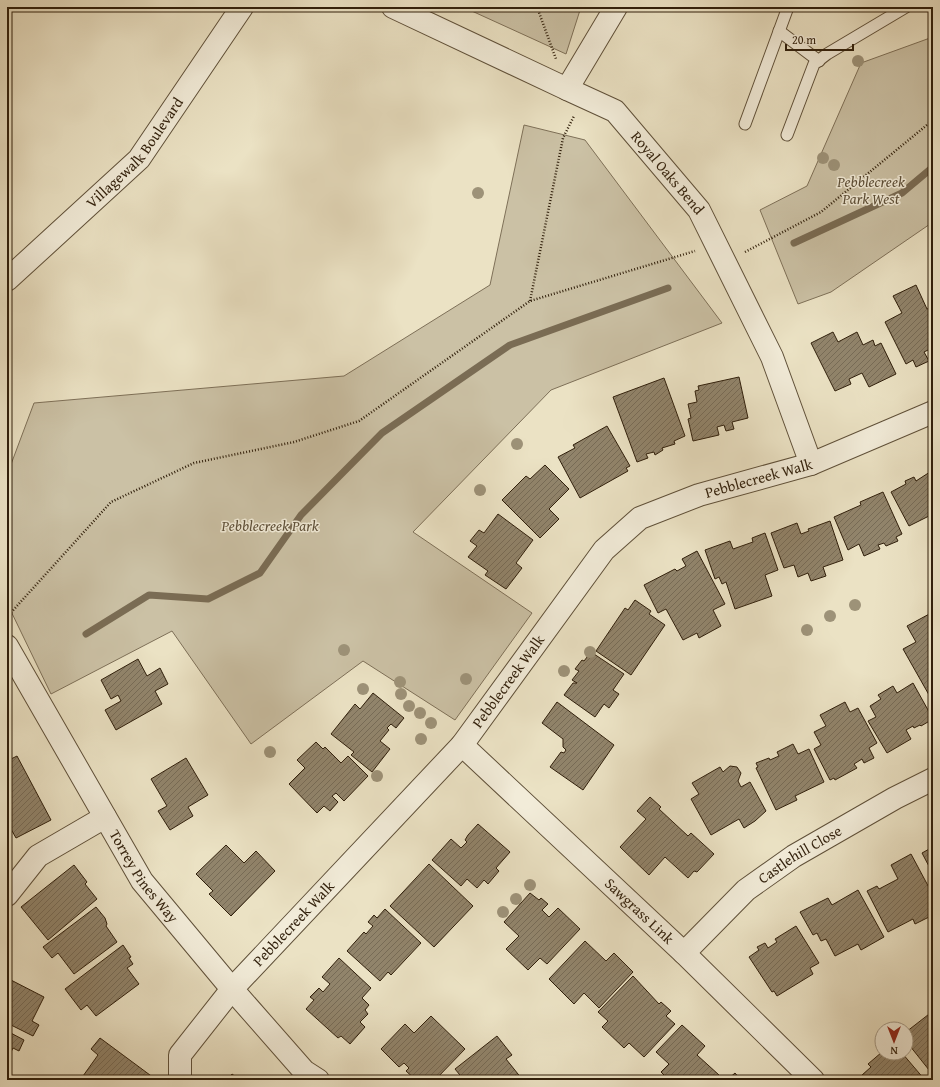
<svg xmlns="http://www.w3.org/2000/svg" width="940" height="1087" font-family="'Gentium Book Plus',serif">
<defs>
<pattern id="building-hatch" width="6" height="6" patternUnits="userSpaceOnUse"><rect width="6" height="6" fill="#91846b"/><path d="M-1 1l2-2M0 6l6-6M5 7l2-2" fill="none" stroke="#776b56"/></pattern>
</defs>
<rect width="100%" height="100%" fill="#ebe2c4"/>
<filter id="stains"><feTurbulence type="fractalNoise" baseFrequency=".005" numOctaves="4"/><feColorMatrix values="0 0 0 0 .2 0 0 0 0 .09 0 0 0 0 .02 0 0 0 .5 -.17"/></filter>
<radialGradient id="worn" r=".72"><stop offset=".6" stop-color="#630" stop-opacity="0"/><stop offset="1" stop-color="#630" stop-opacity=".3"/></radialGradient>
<g fill="#cbc1a5" stroke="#7e7058">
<path d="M463,7H581L566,54Z"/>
<path d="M933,35V222L831,292L798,304L760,210L807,186L861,63L930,38Z"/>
<path d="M524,125L585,140L722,323L551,390L413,532L532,613L455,720L363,661L251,744L172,631L51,694L7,603V475L34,403L344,376L490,285Z"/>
</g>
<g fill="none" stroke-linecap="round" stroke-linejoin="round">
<g stroke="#7a6c54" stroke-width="7">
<path d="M794,243L902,193L933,167"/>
<path d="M86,634L149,595L208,599L260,573L301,515L382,433L510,345L668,288"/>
</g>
</g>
<g fill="url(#building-hatch)" stroke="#301f0b">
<path d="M916,285L927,309L933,307V355L930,349L924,352L929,361L916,367L913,360L906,364L885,322L902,313L893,296Z"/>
<path d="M833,332L838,342L857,332L863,345L873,340L875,346L881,343L896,374L869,387L862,373L849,379L851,384L835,391L811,343Z"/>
<path d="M739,377L748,418L732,422L734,429L726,431L724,425L717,427L719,435L693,441L688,419L691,418L688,404L697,402L695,391L699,390L698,386Z"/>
<path d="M664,378L685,436L674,441L675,444L662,448L663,450L655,455L654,452L646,454L648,458L637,462L613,397Z"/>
<path d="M607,426L630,466L626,468L628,471L580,498L558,457L575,448L573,445Z"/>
<path d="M545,465L569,489L549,509L559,519L540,538L502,500L526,476L530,479Z"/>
<path d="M933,470V514L909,526L891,492L906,484L905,481L914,477L916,481Z"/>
<path d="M883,492L902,534L896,537L898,541L886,546L884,543L878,545L880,549L864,556L859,544L848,550L834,517L861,505L860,502Z"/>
<path d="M498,514L533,540L516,563L522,568L506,589L485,575L488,571L468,557L477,546L470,541L479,530L484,533Z"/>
<path d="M830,521L843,560L823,567L826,576L811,581L808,573L798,577L794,565L784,568L771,533L797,523L801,534L809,531L808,529Z"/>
<path d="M765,533L778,570L765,575L772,596L735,609L726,582L722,584L719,577L715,579L705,550L730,541L733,549L753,542L752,538Z"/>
<path d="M697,551L725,604L713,610L721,626L699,638L697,633L683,640L666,609L658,613L644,585L675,569L677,571L686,566L682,559Z"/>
<path d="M635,600L651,611L649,614L665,625L631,675L596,651L625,608L628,610Z"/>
<path d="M933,612V702L903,649L916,642L907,626Z"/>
<path d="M591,652L624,674L613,690L619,694L609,708L604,704L595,717L564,695L573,683H577L572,680L579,671L575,669L582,660L584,661Z"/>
<path d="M138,659L147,676L160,668L168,684L155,691L162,704L116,730L105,710L121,701L118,695L111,699L101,680Z"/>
<path d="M913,683L933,719L921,726L920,725L914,728L913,726L906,730L911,739L887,753L868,721L876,717L870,706L881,699L878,695L893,686L897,693Z"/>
<path d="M373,693L404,718L396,728L391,724L387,728L389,730L380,741L390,749L372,772L351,755L354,752L331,734L355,704L360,709Z"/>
<path d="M557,702L614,745L583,790L550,767L561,752L564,753L566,750L563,747V739L542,723Z"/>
<path d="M845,702L850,712L858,708L877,743L869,748L874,758L864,763L862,759L854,764L857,768L835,780L834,778L830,780L814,749L821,745L814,732L826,726L820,715Z"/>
<path d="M316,742L323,749L325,747L341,763L348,756L368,776L344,801L336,793L332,796L338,802L330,811L324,806L317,813L289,784L305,768L297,760Z"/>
<path d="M793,744L798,754L809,749L824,782L795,796L797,800L776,810L756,768L758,767L756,763L769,758L770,760L779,756L777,752Z"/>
<path d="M17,756L51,820L16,838L7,822V761Z"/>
<path d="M186,758L208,795L188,807L193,816L170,830L158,811L167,806L151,779Z"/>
<path d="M730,766L737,767L741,773L738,781L741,787L750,782L766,811L755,821L744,828L739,819L711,835L691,799L699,794L692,783L720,767L723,772Z"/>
<path d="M650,797L661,807L659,809L688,836L691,833L714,854L697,872L694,871L688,878L665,857L649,875L620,847L646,819L637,811Z"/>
<path d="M478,824L510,852L496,868L499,871L488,884L484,880L477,888L467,879L461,886L432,860L451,839L461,848L467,842L465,840L468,835Z"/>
<path d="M933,842V874L922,853L931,848L929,844Z"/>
<path d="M226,845L244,863L256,851L275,871L231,916L209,894L213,891L196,874Z"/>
<path d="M911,854L933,895V920L931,921L929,917L915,924L913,919L888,932L867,891L877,886L879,889L898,879L891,865Z"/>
<path d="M429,864L473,906L434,947L390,906Z"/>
<path d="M74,865L87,882L85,884L97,899L48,940L21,907Z"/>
<path d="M858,890L884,937L861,950L858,944L835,956L826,939L821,941L817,933L813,935L800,912L828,898L832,905Z"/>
<path d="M530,893L539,900L541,898L548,904L542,910L549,917L558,908L580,929L547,964L540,958L528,970L506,949L519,936L504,922Z"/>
<path d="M96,907L105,918L107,924L106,926L117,942L74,974L58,953L52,958L43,947Z"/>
<path d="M385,909L421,943L391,975L388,972L380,981L347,951L364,932L366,934L373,926L368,922L374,915L377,918Z"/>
<path d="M796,926L819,963L810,968L813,974L777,996L774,991L772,992L749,957L759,950L757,947L765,943L768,948L777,942L775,939Z"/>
<path d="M585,941L606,961L614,953L633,972L599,1008L584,993L574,1004L549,979Z"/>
<path d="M123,945L131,957L129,958L133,964L127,968L139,984L96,1016L87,1005L81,1010L65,989Z"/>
<path d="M339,958L371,988L362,998L369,1005L365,1010L368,1014L360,1022L365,1027L350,1044L341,1036L338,1038L306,1009L314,1000L310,997L319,988L323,992L330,984L322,977Z"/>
<path d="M633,976L659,1004L661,1002L671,1011L666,1016L675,1024L644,1057L629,1043L624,1048L602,1027L608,1021L598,1012Z"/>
<path d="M7,978L44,997L32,1021L39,1025L33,1036L7,1023Z"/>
<path d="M933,1011V1075L906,1041V1032Z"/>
<path d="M431,1016L465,1049L435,1080H423L420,1077L416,1080L406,1071L409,1068L404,1063L399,1067L381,1049L405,1024L414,1033Z"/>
<path d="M682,1025L705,1046L697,1055L719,1075L717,1077L718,1080H669L661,1072L669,1064L656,1052Z"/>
<path d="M7,1031L24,1040L19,1051L13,1048L7,1060Z"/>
<path d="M497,1036L512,1055L506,1059L522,1079L464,1080L455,1069Z"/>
<path d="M100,1038L154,1078L152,1080H88L83,1076L98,1055L91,1049Z"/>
<path d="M882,1052L887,1053L892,1059L899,1053H902L925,1080H866L862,1075L871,1067L868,1064Z"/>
<path d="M735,1073L741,1080H727Z"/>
<path d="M232,1074L240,1080H227Z"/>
<path d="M72,1076L78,1080H69Z"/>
</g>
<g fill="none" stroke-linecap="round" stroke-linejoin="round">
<defs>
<g id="service">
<path d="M779,31L819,61"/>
<path d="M745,124L788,7"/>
<path d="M787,135L814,64L827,54L906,7"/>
</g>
<g id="minor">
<path id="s1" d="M567,89L615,111L699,210L772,357L811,464"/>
<path id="s2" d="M7,646L142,881L232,989L304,1071L318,1080"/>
<path id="s3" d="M462,745L684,953L813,1080"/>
<path d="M7,895L38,856L105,817"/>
<path id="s4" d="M684,953L746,890L794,856L895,798L933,779"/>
<path id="s5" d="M180,1080V1055L232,989L462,745L604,550L640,518L699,495L811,464L933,412"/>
</g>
<g id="tertiary">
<path d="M393,7L567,89L616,7"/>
<path id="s6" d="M7,280L139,159L242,7"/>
</g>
</defs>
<use href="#service" stroke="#5f5039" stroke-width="13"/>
<use href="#minor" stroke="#5f5039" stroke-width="24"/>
<use href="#tertiary" stroke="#5f5039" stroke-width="24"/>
<g stroke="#301f0b" stroke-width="2.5" stroke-dasharray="1 2" stroke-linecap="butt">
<path d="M537,7L556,59"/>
<path d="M745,252L821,212L933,120"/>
<path d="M530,301L563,138L574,116"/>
<path d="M7,617L111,502L194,463L294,442L359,421L530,301L695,251"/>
</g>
<use href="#service" stroke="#f2ecd9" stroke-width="11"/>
<use href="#minor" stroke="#f2ecd9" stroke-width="22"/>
<use href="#tertiary" stroke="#f2ecd9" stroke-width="22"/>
</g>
<g fill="#9d9278">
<circle cx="858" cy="61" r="6"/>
<circle cx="823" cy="158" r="6"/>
<circle cx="834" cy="165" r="6"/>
<circle cx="478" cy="193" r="6"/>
<circle cx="517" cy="444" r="6"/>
<circle cx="480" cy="490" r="6"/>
<circle cx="855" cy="605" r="6"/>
<circle cx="830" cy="616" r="6"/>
<circle cx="807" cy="630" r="6"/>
<circle cx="344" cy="650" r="6"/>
<circle cx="590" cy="652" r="6"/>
<circle cx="564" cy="671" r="6"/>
<circle cx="466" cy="679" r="6"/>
<circle cx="400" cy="682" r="6"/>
<circle cx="363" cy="689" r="6"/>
<circle cx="401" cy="694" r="6"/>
<circle cx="409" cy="706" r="6"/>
<circle cx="420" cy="713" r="6"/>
<circle cx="431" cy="723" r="6"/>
<circle cx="421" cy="739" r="6"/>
<circle cx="270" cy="752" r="6"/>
<circle cx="377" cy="776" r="6"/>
<circle cx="530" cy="885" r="6"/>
<circle cx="516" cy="899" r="6"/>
<circle cx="503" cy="912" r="6"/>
</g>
<g text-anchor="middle" stroke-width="3" stroke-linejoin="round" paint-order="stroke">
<g font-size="15" fill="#301f0b" stroke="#f2ecd9">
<text dy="5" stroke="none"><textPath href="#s6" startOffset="181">Villagewalk Boulevard</textPath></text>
<text dy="5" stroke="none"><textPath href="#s1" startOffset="134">Royal Oaks Bend</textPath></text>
<text dy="5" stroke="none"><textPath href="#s5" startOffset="859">Pebblecreek Walk</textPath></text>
<text dy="5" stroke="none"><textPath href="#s5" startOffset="523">Pebblecreek Walk</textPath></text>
<text dy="5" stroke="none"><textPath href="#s4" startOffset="153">Castlehill Close</textPath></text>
<text dy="5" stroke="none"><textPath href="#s2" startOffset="268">Torrey Pines Way</textPath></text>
<text dy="5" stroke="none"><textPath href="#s3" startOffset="243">Sawgrass Link</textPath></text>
<text dy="5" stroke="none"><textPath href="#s5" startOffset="199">Pebblecreek Walk</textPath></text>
</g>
<g font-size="15" font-style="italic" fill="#5e5039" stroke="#f2ecd9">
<text x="871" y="187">Pebblecreek<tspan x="871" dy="17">Park West</tspan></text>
<text x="270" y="531">Pebblecreek Park</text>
</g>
</g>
<rect width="940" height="1087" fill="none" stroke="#ebe2c4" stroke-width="24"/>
<rect x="8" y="8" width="924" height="1071" fill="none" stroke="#301f0b" stroke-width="2"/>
<rect x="12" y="12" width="916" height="1063" fill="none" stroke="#301f0b"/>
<g transform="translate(894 1041) rotate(180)"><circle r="19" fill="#f2ecd9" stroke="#a49a87"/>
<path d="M0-3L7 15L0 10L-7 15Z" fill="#8f2418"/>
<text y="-6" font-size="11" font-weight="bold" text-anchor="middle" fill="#301f0b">N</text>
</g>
<path d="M786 44v6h67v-6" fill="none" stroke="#301f0b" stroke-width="2"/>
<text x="792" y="44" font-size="12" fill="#301f0b" stroke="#f2ecd9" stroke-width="3" paint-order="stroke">20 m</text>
<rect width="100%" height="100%" filter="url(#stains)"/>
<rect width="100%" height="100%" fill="url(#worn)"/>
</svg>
